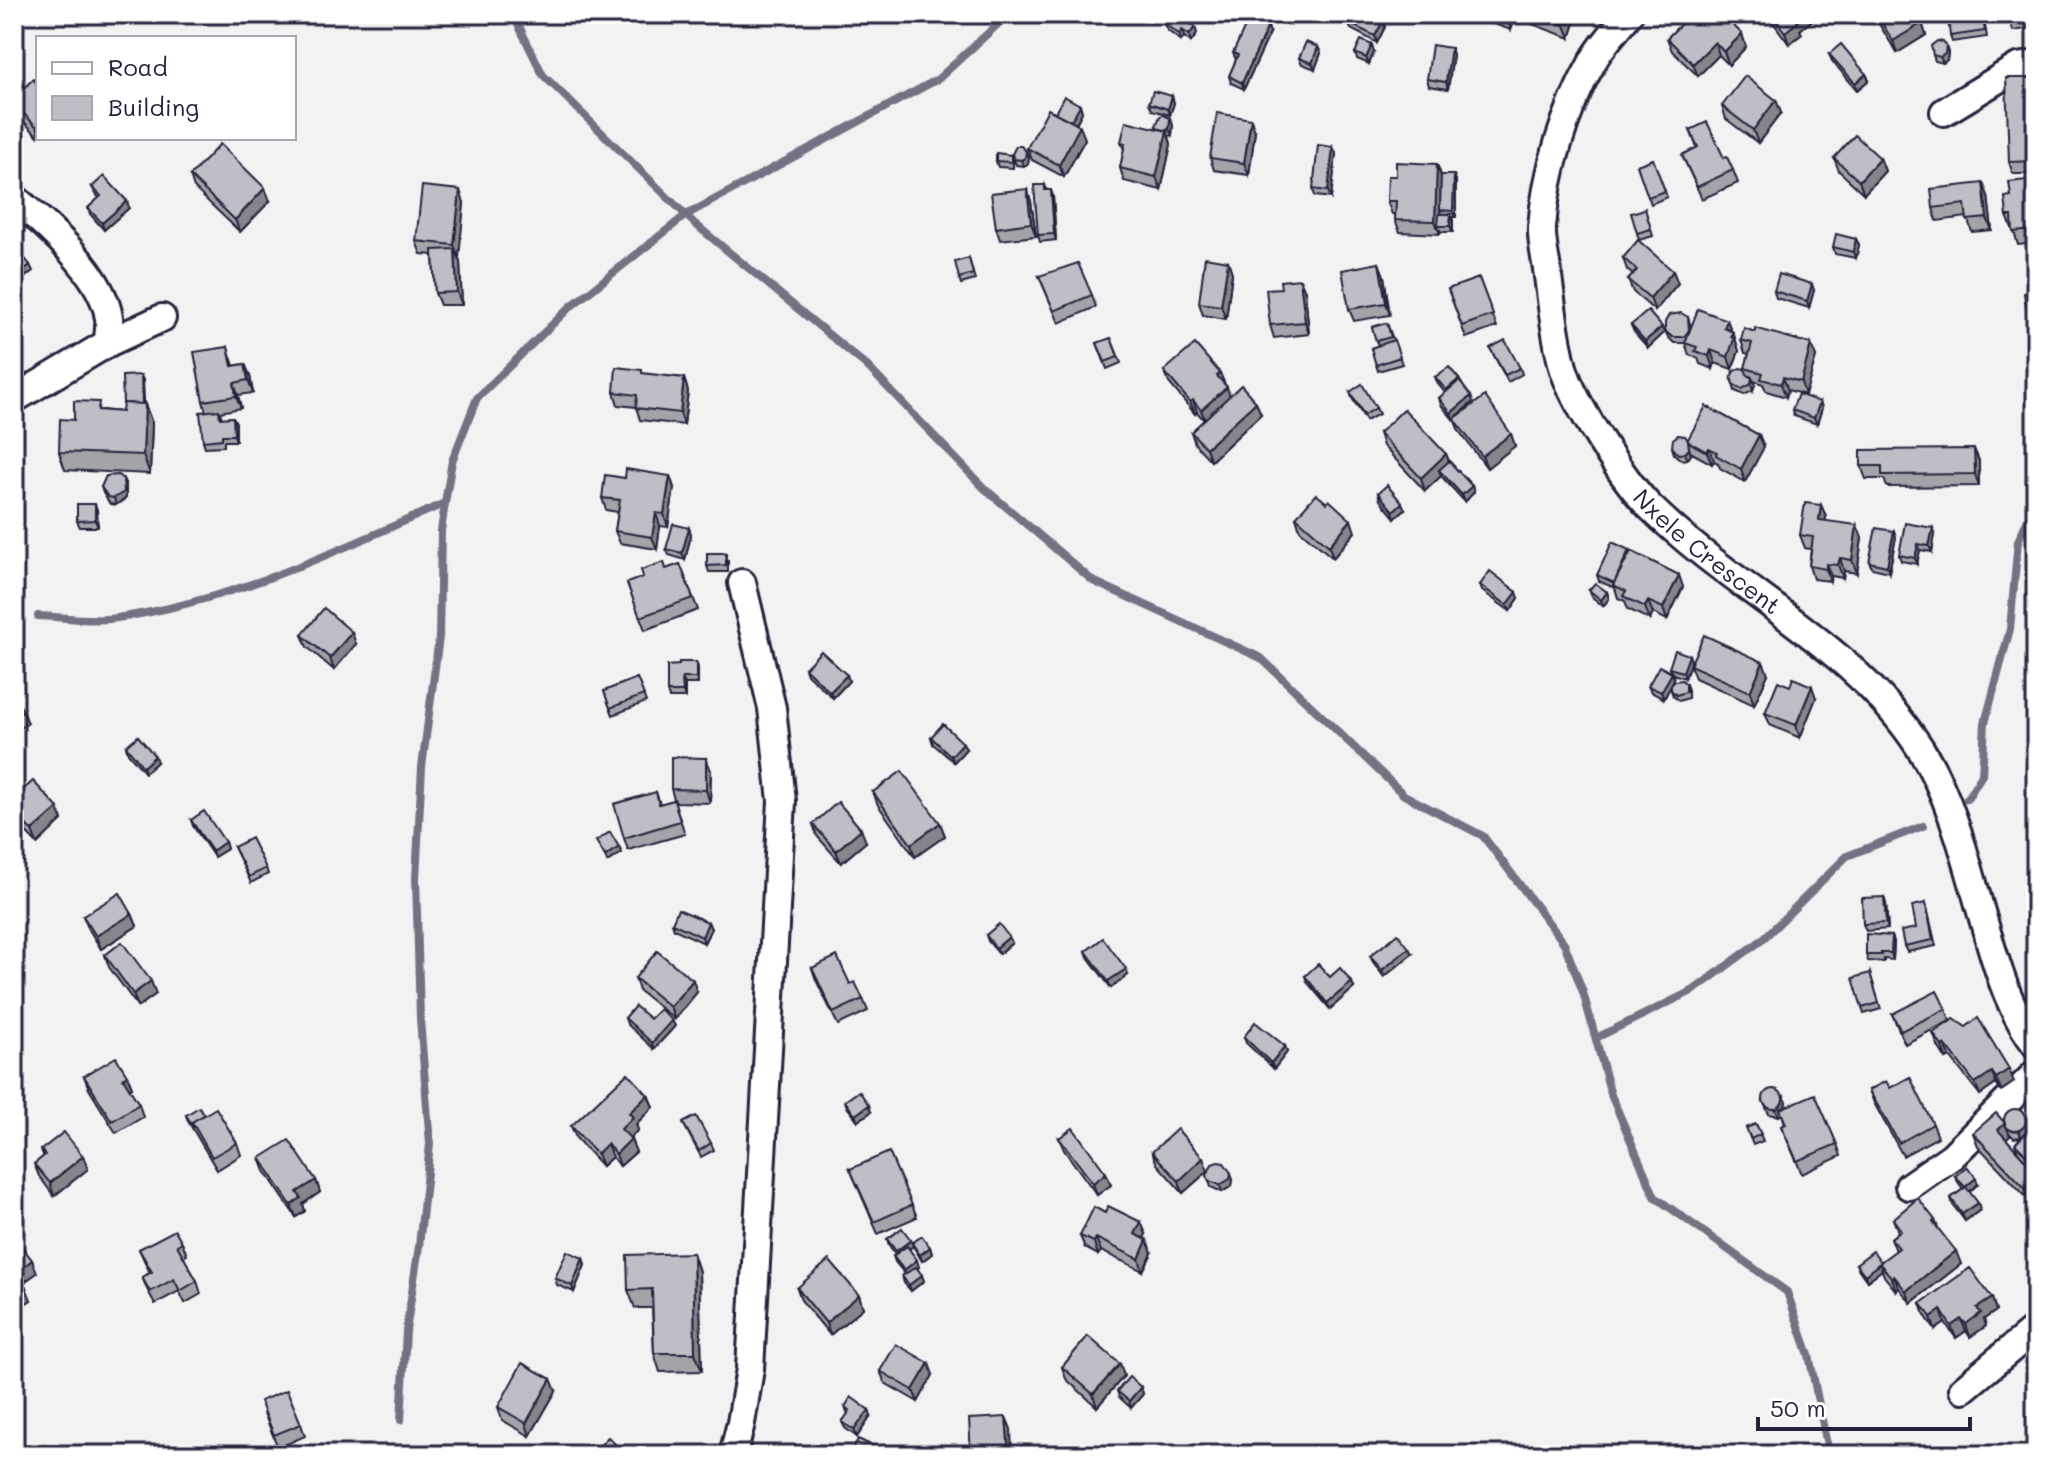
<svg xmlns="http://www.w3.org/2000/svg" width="2050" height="1469" font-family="Mali,sans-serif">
<rect width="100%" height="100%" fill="#f2f2f3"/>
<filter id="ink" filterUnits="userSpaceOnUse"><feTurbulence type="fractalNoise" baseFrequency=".0125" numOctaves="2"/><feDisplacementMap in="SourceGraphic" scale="16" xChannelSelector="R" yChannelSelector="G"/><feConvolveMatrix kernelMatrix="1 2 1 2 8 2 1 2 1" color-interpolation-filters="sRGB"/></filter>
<g filter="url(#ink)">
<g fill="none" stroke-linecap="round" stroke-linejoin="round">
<g stroke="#727282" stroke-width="8">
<path d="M513,14L543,75L695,224L867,366L984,488L1093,581L1261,658L1404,795L1483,836L1564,943L1583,992L1611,1095L1655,1197L1787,1292L1809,1355L1829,1455"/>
<path d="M38,616C63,617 92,622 117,618C235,600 338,551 445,503"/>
<path d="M1967,799L1982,775L1985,723L2010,629L2018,541L2036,501"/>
<path d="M1596,1038L1694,990L1762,940L1847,856L1923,826"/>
<path d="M401,1420L406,1331L419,1246L430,1144L420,1019L416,878L422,767L439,637L441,531L445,503L452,461L477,398L569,308L686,215L938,79L1009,14"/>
</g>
<defs>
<g id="minor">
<path id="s1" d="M1629,14C1617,30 1601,45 1592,63C1565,111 1546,172 1542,227C1541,242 1546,260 1548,276C1552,306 1555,337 1563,367C1573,402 1624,481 1650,507C1736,592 1854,645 1920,748C1955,803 1970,877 1989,939C2000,977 2012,1014 2036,1045"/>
<path d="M1944,112L2018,67L2036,64"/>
<path d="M14,198C47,225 103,274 109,318C110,326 108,335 108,343"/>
<path d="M14,399L108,343L162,318"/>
<path d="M1909,1186L1952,1156L2036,1073"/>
<path d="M1963,1389L2036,1328"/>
<path d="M733,1455L741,1423L750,1369L782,801L772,708L742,583"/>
</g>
</defs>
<use href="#minor" stroke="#22223b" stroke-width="32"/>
<use href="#minor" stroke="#fff" stroke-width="26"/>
</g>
<g fill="#a3a3aa" stroke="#22223b" stroke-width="2" fill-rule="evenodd">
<path d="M1377,14H1392L1389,21Z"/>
<path d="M1517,14L1511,30L1491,23L1489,16Z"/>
<path d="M1528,14H1578L1570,38L1532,24Z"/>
<path d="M1767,14H1813L1815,18L1800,30L1802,34L1789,44Z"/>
<path d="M1875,14L1922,23L1926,35L1897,53L1879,24Z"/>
<path d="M1983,14L1987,37L1952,42L1950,36Z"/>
<path d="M2008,14H2036V15L2033,16L2034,28L2013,31Z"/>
<path d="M1681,17L1742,34L1746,47L1729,65L1719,55L1698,76L1672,51L1667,38L1683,22Z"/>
<path d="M1383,21L1385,27L1377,43L1351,29L1348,23Z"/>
<path d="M1164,24L1195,27L1197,34L1191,42L1184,37L1181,41L1167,30Z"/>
<path d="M1270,33L1244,89L1231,83L1229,76L1236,60L1233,53Z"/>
<path d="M1946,46L1948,53L1947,60L1943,63L1935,61L1933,55Z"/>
<path d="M1318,47L1321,53L1315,69L1302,64L1299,58Z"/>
<path d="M1451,48L1453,55L1448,89L1429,86L1427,79Z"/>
<path d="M1374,52L1369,64L1357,59L1355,53Z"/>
<path d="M1829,54L1866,74L1869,80L1857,90L1832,61Z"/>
<path d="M2036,81V174H2013L2009,162Z"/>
<path d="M38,85V136L16,114L14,109V98Z"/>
<path d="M1172,96L1174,103L1170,115L1152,110L1149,103Z"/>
<path d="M1776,100L1781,113L1758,143L1726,119L1722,106Z"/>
<path d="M1080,105L1082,112L1076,124L1085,139L1064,177L1032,160L1027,148L1055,113Z"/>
<path d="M1173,125L1172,135L1169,136L1171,144L1161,190L1124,181L1120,168L1124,150L1121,142L1157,129L1156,126Z"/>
<path d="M1690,130L1724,158L1733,170L1738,183L1702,199L1682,155L1697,148Z"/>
<path d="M1255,131L1249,175L1214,170L1210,158Z"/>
<path d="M1336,153L1331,198L1315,196L1313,189Z"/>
<path d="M1012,154L1029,157L1028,164L1024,166L1016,165Z"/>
<path d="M1834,158H1880L1885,171L1864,194L1839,171Z"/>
<path d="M1653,159L1667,197L1651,204L1637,165Z"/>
<path d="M996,161H1013V168L998,167Z"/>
<path d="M1437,164L1441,175H1454L1456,181V217H1452L1453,232H1441L1440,229V234L1400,232L1395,220V214H1392L1387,201L1396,176Z"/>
<path d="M190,176L270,201L240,232L194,188Z"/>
<path d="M2036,179V243L2018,245L2013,228H2012L2007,216L2011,196Z"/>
<path d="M1983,183L1988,196L1992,230L1972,232L1967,217L1937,221L1933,208Z"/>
<path d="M1045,185L1047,190L1053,196L1056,240L1040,242L1038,235Z"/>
<path d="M92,187L127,201L129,208L104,230L90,214L88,208L99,198L95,193Z"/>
<path d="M1027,189L1031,201L1036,236L1000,240L996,228Z"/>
<path d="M464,203L458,257L460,262L462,305H440L435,293L433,255L421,254L416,241Z"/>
<path d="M1645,209L1653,236L1639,240L1637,233Z"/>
<path d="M1856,239L1859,245L1856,258L1835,254L1833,247Z"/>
<path d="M969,258L975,280L961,284L959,278Z"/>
<path d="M1623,258L1678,283L1655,311L1633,292L1628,280L1633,275L1627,270Z"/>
<path d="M1228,261L1232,273L1226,319L1203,315L1199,303Z"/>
<path d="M1379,263L1384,276L1390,315L1354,321L1349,309Z"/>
<path d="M1039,276L1092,295L1096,307L1059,323Z"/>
<path d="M1479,278L1497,327L1466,338L1448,289Z"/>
<path d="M1814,290L1809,308L1776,298L1774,291Z"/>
<path d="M1305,291L1309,334L1274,338L1270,325Z"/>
<path d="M2036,291V350H2035L2031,338Z"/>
<path d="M1688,317L1691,327L1733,332L1739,351L1732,369L1715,363L1713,369L1700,364L1698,358L1689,355L1685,343H1674L1668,337L1665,331Z"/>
<path d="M1387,323L1402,364L1378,371L1371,348L1378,346L1372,327Z"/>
<path d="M1631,325L1662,327L1664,333L1648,348L1634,332Z"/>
<path d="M1111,338L1121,363L1107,369L1097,343Z"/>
<path d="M1741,340L1816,357L1805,395L1788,390L1786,397L1766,391L1763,384L1754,381L1755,384L1753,391L1744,395L1735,391L1731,377L1745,369L1749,354L1745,353Z"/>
<path d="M228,347L234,366L245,364L250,376L253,393L238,395L241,408L220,412L222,418L233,417L236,423V441H224V446L205,447L203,441L206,412L203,401Z"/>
<path d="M1490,348L1520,368L1522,374L1508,382Z"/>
<path d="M1164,371L1220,373L1230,396L1261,414L1211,461L1195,444L1191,432L1204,420L1197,412L1195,414L1169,383Z"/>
<path d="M643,374L684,378L688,391L684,425L640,420L636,407L618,405L614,392Z"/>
<path d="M1435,377L1459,379L1473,402L1453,419L1441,405L1439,398L1445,393L1438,384Z"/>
<path d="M143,381L144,404L152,423L150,474L65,470L59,452L74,420L102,410L122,412Z"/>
<path d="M1350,392L1376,408L1379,414L1366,421L1352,398Z"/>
<path d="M1820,402L1822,408L1817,424L1794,416L1792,410Z"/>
<path d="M1454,419L1511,434L1515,446L1487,468L1459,431Z"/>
<path d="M1379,433L1446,454L1449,461L1472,486L1474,492L1465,502L1441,476L1425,491L1383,446Z"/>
<path d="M1759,435L1764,447L1745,482L1720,468L1718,463L1714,461L1712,464L1692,453L1691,455L1687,459L1681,460L1674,454L1672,447L1688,440Z"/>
<path d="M1974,449L1979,461V486L1887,487L1884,479H1866L1861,466Z"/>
<path d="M670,476L674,488L668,527L660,526L657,549L620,543L615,531L618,512L606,510L602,498Z"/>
<path d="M123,479L126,486V498L116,505L110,504L103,493L101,487Z"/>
<path d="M1378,493L1405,509L1395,518L1380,500Z"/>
<path d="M1327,503L1355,532L1333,558L1300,530L1296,517Z"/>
<path d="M1821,505L1826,517L1825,521L1862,538L1857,573L1844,571L1843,578L1831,576L1830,581L1813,579L1809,566L1811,549L1805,548L1800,535Z"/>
<path d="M97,510L98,527H80L77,521Z"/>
<path d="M689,528L691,535L685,560L669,555L666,549Z"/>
<path d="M1894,531L1896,537L1889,572L1872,568L1869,562Z"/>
<path d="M1935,534L1932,552L1920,550L1917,564L1901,561L1899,555Z"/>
<path d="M1629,550L1630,553L1683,587L1667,620L1653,613L1650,620L1628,609L1625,601L1618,598L1615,588L1599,581L1597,575Z"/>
<path d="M728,560V572H709L707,566Z"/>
<path d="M680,564L698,610L645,630L627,583Z"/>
<path d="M1480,585L1519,598L1510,611L1482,591Z"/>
<path d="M1589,590L1607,592L1609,599L1603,606L1592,597Z"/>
<path d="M302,635L356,644L334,670L307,647Z"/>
<path d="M1689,655L1691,661L1685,678L1673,674L1674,679L1664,699L1651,692L1648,686L1671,672L1669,668Z"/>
<path d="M696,662L698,668V684H685V698H669L667,692L679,665Z"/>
<path d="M1690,665L1768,674L1754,705L1695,678Z"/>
<path d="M805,668L847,675L849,681L833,698L807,674Z"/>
<path d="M637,678L646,702L613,715L604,691Z"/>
<path d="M1686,684L1688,690V698L1679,701L1673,696L1671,690Z"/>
<path d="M14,696L23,711L28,723L14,732Z"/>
<path d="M1816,698L1800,738L1770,725L1765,713Z"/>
<path d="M931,737L966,749L954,762L933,744Z"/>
<path d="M126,746L157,762L145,773L128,753Z"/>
<path d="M706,758L711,771L710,803L675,802L671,789Z"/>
<path d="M24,789L58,808L62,820L37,844L14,820V791Z"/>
<path d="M656,792L660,804L674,800L685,834L628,850L624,838Z"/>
<path d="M873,792L940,823L945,836L915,857L878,805Z"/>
<path d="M191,820L225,842L227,849L214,857L193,826Z"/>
<path d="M813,824L866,842L841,863L817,836Z"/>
<path d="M234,847L266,868L268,874L251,883Z"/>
<path d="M1884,897L1886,904L1888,929L1866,931L1863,924Z"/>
<path d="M1926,903L1936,946L1907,952L1904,946L1916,928Z"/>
<path d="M132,914L137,926L101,949L88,928L83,916Z"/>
<path d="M708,922L711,929L704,943L674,929L672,923Z"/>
<path d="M986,935L1009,937L1012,943L999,954L988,941Z"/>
<path d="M1892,936L1894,942L1893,960L1884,959V962L1868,961L1866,955Z"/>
<path d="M1086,951L1128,975L1111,988L1088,957Z"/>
<path d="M1412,954L1384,977L1373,962L1370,956Z"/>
<path d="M105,955L156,994L138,1007L109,967Z"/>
<path d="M812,968L850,984L863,999L868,1011L838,1025L816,980Z"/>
<path d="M1870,973L1881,1009L1864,1014L1862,1008Z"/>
<path d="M1305,976L1330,977L1354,988L1330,1009L1307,982Z"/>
<path d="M635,978L697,992L675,1019L639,991Z"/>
<path d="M1946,1009L1950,1021L1905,1044L1892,1014Z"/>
<path d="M625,1018L650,1019L675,1026L654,1049L627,1024Z"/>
<path d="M1933,1033L2014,1082L2001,1091L1996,1084L1980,1095L1950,1057L1946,1059L1938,1046Z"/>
<path d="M1244,1037L1285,1046L1287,1052L1274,1069L1246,1043Z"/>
<path d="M127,1075L132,1087L129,1089L139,1104L143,1117L116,1133L89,1089L84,1076Z"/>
<path d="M1890,1088L1933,1124L1938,1137L1903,1156L1874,1103L1869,1090Z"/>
<path d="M648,1095L653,1107L636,1124L638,1130L629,1138L636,1152L620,1166L612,1157L602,1166L576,1138L571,1126Z"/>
<path d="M845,1101L871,1112L858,1121L847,1107Z"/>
<path d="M1763,1101L1786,1102L1785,1107L1837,1144L1841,1156L1802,1174L1781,1126L1785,1124L1782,1114L1779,1116L1769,1114Z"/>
<path d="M186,1115H204L237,1143L241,1155L217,1170L188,1121Z"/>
<path d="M2025,1118L2027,1124V1132L2031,1136L2033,1134L2031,1128L2036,1123V1197L2031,1202L1978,1146L1973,1133L2004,1122ZM2009,1133L2014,1138L2021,1137L2015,1144L2018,1152L2006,1139L2010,1136Z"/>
<path d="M683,1123L711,1143L714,1150L701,1157Z"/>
<path d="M1756,1124L1763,1141L1753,1145L1746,1128Z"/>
<path d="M1059,1138L1106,1173L1111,1185L1097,1195L1064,1150Z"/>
<path d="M41,1150L83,1156L88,1169L54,1196L39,1176L34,1164L44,1157Z"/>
<path d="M1152,1152L1208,1171L1183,1193L1157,1164Z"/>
<path d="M260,1158L316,1180L320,1192L303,1204L305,1211L296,1217L265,1171Z"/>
<path d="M850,1169L912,1205L917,1217L878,1234Z"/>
<path d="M1207,1175L1233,1179L1232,1186L1222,1192L1211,1187Z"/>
<path d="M1955,1176L1978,1184L1969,1192L1978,1203L1980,1210L1965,1221L1953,1205L1951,1198L1963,1189L1958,1182Z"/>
<path d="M1893,1219L1935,1220L1939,1230L1961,1264L1911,1303L1899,1288L1896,1291L1884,1276L1882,1270L1867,1281L1859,1270L1856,1264L1881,1262L1896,1251L1891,1238L1898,1232Z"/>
<path d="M1146,1234L1144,1238L1147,1240L1152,1253L1143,1271L1101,1251L1098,1255L1085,1248L1080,1236Z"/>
<path d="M14,1238L32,1260L37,1273L23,1283L31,1300L20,1307L14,1298Z"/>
<path d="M887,1239L911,1240L912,1243L930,1247L932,1254L922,1261L913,1246L909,1249L919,1267L917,1268L924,1281L911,1291L904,1283L902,1276L905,1274L895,1262L893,1256L895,1254L889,1245Z"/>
<path d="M182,1242L187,1255L183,1257L197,1281L201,1294L185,1303L179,1291L155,1304L147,1289L142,1277L150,1273L139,1249Z"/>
<path d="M693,1253L699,1272L702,1371L660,1372L654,1353L652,1308H635L628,1290Z"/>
<path d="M583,1258L585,1265L574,1292L557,1285L555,1278Z"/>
<path d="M797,1288L859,1295L863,1308L830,1335L801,1300Z"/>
<path d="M1992,1298L1996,1311L1984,1319L1986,1326L1970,1337L1966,1331L1956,1338L1945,1323L1935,1330L1925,1315L1921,1303Z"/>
<path d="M1120,1364L1124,1376L1097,1407L1066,1379L1062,1367Z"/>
<path d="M880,1371L933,1375L918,1402L885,1383Z"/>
<path d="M1141,1387L1143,1394L1131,1408L1119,1397L1117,1391Z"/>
<path d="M556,1391L530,1436L502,1420L498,1407Z"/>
<path d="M845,1407L871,1416L857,1437L845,1428L842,1422L848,1414Z"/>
<path d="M264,1413L301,1424L305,1436L278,1448Z"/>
</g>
<g fill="#85858b" stroke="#22223b" stroke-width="2">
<path d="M1512,14H1517L1511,30L1509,24Z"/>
<path d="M1569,14H1578L1570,38L1565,25Z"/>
<path d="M1800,14H1813L1815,18L1800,30L1802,34L1789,44L1785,32L1795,18Z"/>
<path d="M2029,14H2032L2034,28Z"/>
<path d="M1383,21L1385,27L1377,43L1375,36Z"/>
<path d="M1922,23L1926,35L1897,53L1893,41Z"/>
<path d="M1268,26L1270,33L1244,89L1242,83Z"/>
<path d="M1195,27L1197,34L1191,42L1189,35Z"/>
<path d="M1182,30L1184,37L1181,41L1179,34Z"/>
<path d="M1742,34L1746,47L1729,65L1724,52Z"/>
<path d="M1715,42L1719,55L1698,76L1693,64Z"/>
<path d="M1372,45L1374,52L1369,64L1366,58Z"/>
<path d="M1946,46L1948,53L1947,60L1943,63L1940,57Z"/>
<path d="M1318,47L1321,53L1315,69L1312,63Z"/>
<path d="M1451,48L1453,55L1448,89L1446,82Z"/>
<path d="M1866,74L1869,80L1857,90L1855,83Z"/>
<path d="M1172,96L1174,103L1170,115L1168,109Z"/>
<path d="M1776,100L1781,113L1758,143L1753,130Z"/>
<path d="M1080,105L1082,112L1073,129L1070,122Z"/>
<path d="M1170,118L1173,125L1172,135L1169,129Z"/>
<path d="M1251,119L1255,131L1249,175L1244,163Z"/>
<path d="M1080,126L1085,139L1064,177L1059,165Z"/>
<path d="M1167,131L1171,144L1161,190L1156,177Z"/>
<path d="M1333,147L1336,153L1331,198L1328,191Z"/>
<path d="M1026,151L1029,157L1028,164L1024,166L1021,160Z"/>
<path d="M1880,158L1885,171L1864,194L1859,181Z"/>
<path d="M1437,164L1441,177L1440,226H1438L1440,234L1435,221Z"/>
<path d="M1454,175L1456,181V217L1453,211Z"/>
<path d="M1983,183L1988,196L1992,230L1987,218Z"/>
<path d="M265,188L270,201L240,232L235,220Z"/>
<path d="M1027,189L1031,201L1036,236L1031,223Z"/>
<path d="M460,190L464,203L459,258L454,245Z"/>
<path d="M1051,190L1053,196L1056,240L1054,234Z"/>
<path d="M127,201L129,208L104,230L102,223Z"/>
<path d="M1451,214L1453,220V232L1450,226Z"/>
<path d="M1856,239L1859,245L1856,258L1853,252Z"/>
<path d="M455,249L460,262L462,305L457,292Z"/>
<path d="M1228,261L1232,273L1226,319L1221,306Z"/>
<path d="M1379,263L1384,276L1390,315L1386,303Z"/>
<path d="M30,265L33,271L24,278L22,272Z"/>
<path d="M1673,271L1678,283L1655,311L1650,298Z"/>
<path d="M1300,279L1305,291L1309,334L1305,322Z"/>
<path d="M1812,284L1814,290L1809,308L1807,301Z"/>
<path d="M1727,320L1732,332L1724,328Z"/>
<path d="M1662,327L1664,333L1648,348L1645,341Z"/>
<path d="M1733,332L1739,351L1732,369L1728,357Z"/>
<path d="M1811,344L1816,357L1805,395L1801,382Z"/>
<path d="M1711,350L1715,363L1713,369L1709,356Z"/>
<path d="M245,364L250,376L253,393L248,380Z"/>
<path d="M141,375L143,381L144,416L142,410Z"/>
<path d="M1783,377L1788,390L1786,397L1781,384Z"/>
<path d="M684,378L688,391L684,425L680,413Z"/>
<path d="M1752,378L1755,384L1753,391L1751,384Z"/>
<path d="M234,383L238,395L241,408L236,396Z"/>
<path d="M1227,387L1231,400L1206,422L1201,410Z"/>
<path d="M1471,396L1473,402L1453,419L1451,413Z"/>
<path d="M1193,400L1197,412L1195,414L1190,402Z"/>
<path d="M1256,402L1261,414L1211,461L1206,448Z"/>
<path d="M1820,402L1822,408L1817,424L1814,418Z"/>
<path d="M145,404L152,423L150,474L143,455Z"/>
<path d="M233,417L236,423V441L234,435Z"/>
<path d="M1511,434L1515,446L1487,468L1482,456Z"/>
<path d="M1759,435L1764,447L1745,482L1741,469Z"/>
<path d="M1689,447L1691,455L1687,459L1685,453Z"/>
<path d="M1709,448L1714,461L1712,464L1707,452Z"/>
<path d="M1974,449L1979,461V486L1975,474Z"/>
<path d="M1446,454L1451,466L1439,470L1441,476L1425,491L1421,478Z"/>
<path d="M670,476L674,488L668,527L664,514Z"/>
<path d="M123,479L126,486V498L116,505L114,498Z"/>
<path d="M1472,486L1474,492L1465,502L1462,495Z"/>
<path d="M1402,503L1405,509L1395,518L1393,511Z"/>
<path d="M95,504L97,510L98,527L95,520Z"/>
<path d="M1821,505L1826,517L1824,532L1819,520Z"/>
<path d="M656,513L660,526L657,549L652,537Z"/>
<path d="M1351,520L1355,532L1333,558L1329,546Z"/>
<path d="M1857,525L1862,538L1857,573L1852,560Z"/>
<path d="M689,528L691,535L685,560L682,553Z"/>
<path d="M1933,528L1935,534L1932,552L1929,546Z"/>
<path d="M1894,531L1896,537L1889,572L1887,566Z"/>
<path d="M1918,544L1920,550L1917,564L1915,558Z"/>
<path d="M1840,558L1844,571L1843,578L1838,565Z"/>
<path d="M1826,564L1831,576L1830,581L1826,569Z"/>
<path d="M1679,575L1683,587L1667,620L1663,608Z"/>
<path d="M1517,592L1519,598L1510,611L1507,605Z"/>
<path d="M1607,592L1609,599L1603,606L1601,600Z"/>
<path d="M1648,601L1653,613L1650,620L1645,607Z"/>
<path d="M352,632L356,644L334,670L330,658Z"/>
<path d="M1689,655L1691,661L1685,678L1683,672Z"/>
<path d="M696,662L698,668V684L696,678Z"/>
<path d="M1763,662L1768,674L1754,705L1750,692Z"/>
<path d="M1672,673L1674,679L1664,699L1661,692Z"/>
<path d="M847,675L849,681L833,698L830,692Z"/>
<path d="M682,678L685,684V698L683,692Z"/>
<path d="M1812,686L1816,698L1800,738L1796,725Z"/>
<path d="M963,743L966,749L954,762L951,756Z"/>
<path d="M155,756L157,762L145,773L143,767Z"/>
<path d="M706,758L711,771L710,803L706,790Z"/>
<path d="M58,808L62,820L37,844L32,831Z"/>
<path d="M940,823L945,836L915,857L911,844Z"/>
<path d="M861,829L866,842L841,863L836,851Z"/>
<path d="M225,842L227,849L214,857L212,851Z"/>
<path d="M619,847L622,853L607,862L605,856Z"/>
<path d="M1884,897L1886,904L1888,929L1886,923Z"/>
<path d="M132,914L137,926L101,949L96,936Z"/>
<path d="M708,922L711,929L704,943L702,937Z"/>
<path d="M1892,936L1894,942L1893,960L1891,953Z"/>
<path d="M1009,937L1012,943L999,954L996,948Z"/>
<path d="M1409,948L1412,954L1384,977L1382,970Z"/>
<path d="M1126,969L1128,975L1111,988L1108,981Z"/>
<path d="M693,980L697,992L675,1019L670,1007Z"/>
<path d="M151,981L156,994L138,1007L133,994Z"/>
<path d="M1352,982L1354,988L1330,1009L1327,1003Z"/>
<path d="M672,1020L675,1026L654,1049L652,1043Z"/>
<path d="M1945,1044L1950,1057L1946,1059L1942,1046Z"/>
<path d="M1285,1046L1287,1052L1274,1069L1271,1063Z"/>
<path d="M2009,1069L2014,1082L2001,1091L1996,1078Z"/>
<path d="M1992,1072L1996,1084L1980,1095L1975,1083Z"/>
<path d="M127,1075L132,1087L127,1090L123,1078Z"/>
<path d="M648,1095L653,1107L636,1124L638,1130L626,1142L621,1129L629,1113Z"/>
<path d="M1784,1096L1786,1102L1784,1112L1779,1116L1776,1110Z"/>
<path d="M869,1105L871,1112L858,1121L855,1115Z"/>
<path d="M2025,1118L2027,1124V1132L2021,1137L2019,1130Z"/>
<path d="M2005,1123L2010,1136L2003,1142L1998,1130Z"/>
<path d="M631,1139L636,1152L620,1166L616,1154Z"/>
<path d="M607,1144L612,1157L602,1166L597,1154Z"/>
<path d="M83,1156L88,1169L54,1196L50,1183Z"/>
<path d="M1203,1158L1208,1171L1183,1193L1179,1181Z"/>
<path d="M1106,1173L1111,1185L1097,1195L1093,1183Z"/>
<path d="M1231,1173L1233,1179L1232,1186L1222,1192L1220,1185Z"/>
<path d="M1976,1178L1978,1184L1967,1194L1965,1187Z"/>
<path d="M316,1180L320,1192L303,1204L305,1211L296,1217L291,1205L297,1192Z"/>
<path d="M2036,1180V1197L2031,1202L2026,1189Z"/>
<path d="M14,1197L24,1220L14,1228Z"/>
<path d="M1978,1203L1980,1210L1965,1221L1962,1214Z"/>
<path d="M1141,1222L1146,1234L1140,1247L1135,1234Z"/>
<path d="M1096,1238L1101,1251L1098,1255L1094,1242Z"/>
<path d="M911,1240L913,1246L898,1257L896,1251Z"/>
<path d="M1147,1240L1152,1253L1143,1271L1139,1259Z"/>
<path d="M930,1247L932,1254L922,1261L920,1255Z"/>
<path d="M1956,1251L1961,1264L1911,1303L1906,1291Z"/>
<path d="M693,1253L699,1272L702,1371L695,1353Z"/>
<path d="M583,1258L585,1265L574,1292L572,1286Z"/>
<path d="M32,1260L37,1273L20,1285L15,1273Z"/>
<path d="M917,1260L919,1267L906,1276L904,1270Z"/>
<path d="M1880,1264L1882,1270L1867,1281L1865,1275Z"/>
<path d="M922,1275L924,1281L911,1291L909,1285Z"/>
<path d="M1894,1276L1899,1288L1896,1291L1892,1278Z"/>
<path d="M26,1287L31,1300L20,1307L16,1295Z"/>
<path d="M859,1295L863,1308L830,1335L826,1323Z"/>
<path d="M1992,1298L1996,1311L1984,1319L1986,1326L1970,1337L1966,1324L1977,1308Z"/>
<path d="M1941,1310L1945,1323L1935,1330L1931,1317Z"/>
<path d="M1961,1319L1966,1331L1956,1338L1951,1326Z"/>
<path d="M929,1363L933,1375L918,1402L913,1390Z"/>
<path d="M1120,1364L1124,1376L1097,1407L1093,1394Z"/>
<path d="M551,1379L556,1391L530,1436L526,1423Z"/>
<path d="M1141,1387L1143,1394L1131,1408L1129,1401Z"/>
<path d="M869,1410L871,1416L857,1437L854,1430Z"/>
<path d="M1006,1417L1011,1429L1012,1455H1009Z"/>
</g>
<g fill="#bebec6" stroke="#22223b" stroke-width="2">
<path d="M1171,14H1177L1195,27L1189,35L1182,30L1179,34L1164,24Z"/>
<path d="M1353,14H1369L1383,21L1375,36L1348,23Z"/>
<path d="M1489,14H1512L1509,24L1489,16Z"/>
<path d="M1535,14H1569L1565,25Z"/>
<path d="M1684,14H1722L1742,34L1724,52L1715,42L1693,64L1667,38L1685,20L1681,17Z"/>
<path d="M1771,14H1800L1795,18L1798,22L1785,32Z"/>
<path d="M1876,14H1916L1922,23L1893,41Z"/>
<path d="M1966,14H1982L1985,31L1950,36L1948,16Z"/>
<path d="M2008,14H2029V15L2009,18Z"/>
<path d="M1249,18L1268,26L1242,83L1229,76L1238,55L1233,53Z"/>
<path d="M1361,40L1372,45L1366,58L1355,53Z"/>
<path d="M1937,41L1943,42L1946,46L1945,54L1940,57L1933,55L1931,46Z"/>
<path d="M1306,42L1318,47L1312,63L1299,58Z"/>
<path d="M1841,44L1866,74L1855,83L1829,54Z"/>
<path d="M1432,45L1451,48L1446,82L1427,79Z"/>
<path d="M1745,76L1776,100L1753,130L1722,106Z"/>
<path d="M2006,78H2035L2036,161L2009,162Z"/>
<path d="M33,79L38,85V128L14,104V98Z"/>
<path d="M1153,91L1172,96L1168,109L1149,103Z"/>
<path d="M1064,96L1080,105L1071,121L1055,113Z"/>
<path d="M1048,109L1080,126L1059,165L1027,148Z"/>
<path d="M1217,113L1251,119L1244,163L1210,158Z"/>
<path d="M1164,115L1170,118L1169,129L1165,130L1160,129L1156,126L1160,116Z"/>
<path d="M1126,121L1167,131L1156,177L1120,168L1125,144L1121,142Z"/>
<path d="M1707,122L1724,158L1727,157L1733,170L1697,187L1682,155L1698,147L1690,130Z"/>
<path d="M1855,135L1880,158L1859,181L1834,158Z"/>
<path d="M220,144L265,188L235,220L190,176Z"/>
<path d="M1318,145L1333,147L1328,191L1313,189Z"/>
<path d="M1016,146H1021L1026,151L1025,158L1021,160L1014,159L1012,154Z"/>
<path d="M996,153L1011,155V162L996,161Z"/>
<path d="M1653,159L1665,191L1648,197L1637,165Z"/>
<path d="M1396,162L1437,164L1435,221L1395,220L1396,201H1387L1388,176H1396Z"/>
<path d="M1441,175H1454L1453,211L1440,210Z"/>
<path d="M104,176L127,201L102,223L88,208L101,196L92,187Z"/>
<path d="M2036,179V230L2013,232L2012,216H2007L2005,197L2011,196L2009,182Z"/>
<path d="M1983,183L1987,218L1967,220L1965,204L1933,208L1931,189Z"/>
<path d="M1034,185H1045V190H1051L1054,234L1038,235Z"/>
<path d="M422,186L460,190L454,245L416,241Z"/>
<path d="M1027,189L1031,223L996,228L991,193Z"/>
<path d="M1645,209L1651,229L1637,233L1631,213Z"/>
<path d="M1439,214H1451L1450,226H1438Z"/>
<path d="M1836,234L1856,239L1853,252L1833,247Z"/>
<path d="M1638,240L1673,271L1650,298L1628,280L1637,270L1623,258Z"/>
<path d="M14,245L30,265L22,272L15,264L14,265Z"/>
<path d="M455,249L457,292L435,293L433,250Z"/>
<path d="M1205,257L1228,261L1221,306L1199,303Z"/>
<path d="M969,258L973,274L959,278L955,262Z"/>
<path d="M1078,263L1092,295L1054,311L1039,276Z"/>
<path d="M1379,263L1386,303L1349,309L1342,270Z"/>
<path d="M1779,274L1812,284L1807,301L1774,291Z"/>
<path d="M1479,278L1493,315L1462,326L1448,289Z"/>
<path d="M1300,279L1305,322L1270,325L1266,289L1281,288L1280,281Z"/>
<path d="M2036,291V337L2031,338L2024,293Z"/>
<path d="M1698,309L1727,320L1724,328L1733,332L1731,337L1734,339L1728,357L1711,350L1709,356L1695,351L1697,347L1685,343Z"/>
<path d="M1648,311L1662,327L1645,341L1631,325Z"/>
<path d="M1681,313L1688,317L1689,330L1684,337H1672L1665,331V322L1669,315Z"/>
<path d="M1387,323L1391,337L1376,341L1372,327Z"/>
<path d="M1744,328L1755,332V328L1811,344L1801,382L1783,377L1781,384L1761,379L1763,373L1745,368L1752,343L1741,340Z"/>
<path d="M1111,338L1118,357L1105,362L1097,343Z"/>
<path d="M1394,340L1400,357L1376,365L1371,348Z"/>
<path d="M1505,340L1520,368L1505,375L1490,348Z"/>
<path d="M1195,344L1220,373L1217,376L1227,387L1201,410L1193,400L1190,402L1164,371Z"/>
<path d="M228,347L232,366L245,364L248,380L234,383L236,396L203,401L194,352Z"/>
<path d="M616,367L642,370V373L684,378L680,413L636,408L637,395L614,392Z"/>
<path d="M1449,367L1459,379L1446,390L1435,377Z"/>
<path d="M1740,368L1745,369L1747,374L1752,378L1751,384L1742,389L1733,384L1731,377L1734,371Z"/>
<path d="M141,375L142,404L123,403L122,376Z"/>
<path d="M1459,381L1471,396L1451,413L1439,398Z"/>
<path d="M1362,384L1376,408L1364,415L1350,392Z"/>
<path d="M1241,385L1256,402L1206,448L1191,432Z"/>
<path d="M1798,394L1820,402L1814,418L1792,410Z"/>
<path d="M1485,396L1511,434L1482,456L1454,419Z"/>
<path d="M74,401L99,402L98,410L122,412L123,403L145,404L143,455L59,452L60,419L74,420Z"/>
<path d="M1706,406L1759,435L1741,469L1716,455L1717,452L1709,448L1707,452L1687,441Z"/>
<path d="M1404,409L1446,454L1421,478L1379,433Z"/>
<path d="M219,410L220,418L233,417L234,435H222V439L203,441L200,412Z"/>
<path d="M1678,435L1685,436L1688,440L1689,449L1685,453L1678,454L1672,447L1673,439Z"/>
<path d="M1974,449L1975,474L1882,475V466H1861V450Z"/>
<path d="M1449,461L1472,486L1462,495L1439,470Z"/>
<path d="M626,469L670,476L664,514L656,513L652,537L615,531L620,500L602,498L605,475L625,478Z"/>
<path d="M118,475L123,479L124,492L114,498L108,497L101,487L106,476Z"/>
<path d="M1387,485L1402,503L1393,511L1378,493Z"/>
<path d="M1316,494L1327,503L1329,500L1351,520L1329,546L1296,517Z"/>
<path d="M1805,503L1821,505L1819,520L1857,525L1852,560L1840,558L1838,565L1826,564V569L1809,566L1813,537L1800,535Z"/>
<path d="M77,504H95V520L77,521Z"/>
<path d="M1905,523L1933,528L1929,546L1918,544L1915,558L1899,555Z"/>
<path d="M673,524L689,528L682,553L666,549Z"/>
<path d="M1876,528L1894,531L1887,566L1869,562Z"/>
<path d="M1612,542L1629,550L1614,583L1597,575Z"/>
<path d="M1631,551L1679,575L1663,608L1648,601L1645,607L1623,596L1626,591L1613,585Z"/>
<path d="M707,553H726V565L707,566Z"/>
<path d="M664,562L666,569L680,564L693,598L640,617L627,583L643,577L641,570Z"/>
<path d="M1490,571L1517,592L1507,605L1480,585Z"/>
<path d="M1595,583L1607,592L1601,600L1589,590Z"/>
<path d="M324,608L352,632L330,658L302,635Z"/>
<path d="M1704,635L1763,662L1750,692L1690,665Z"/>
<path d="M1675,650L1689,655L1683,672L1669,668Z"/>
<path d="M821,651L847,675L830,692L805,668Z"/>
<path d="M679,662H696V678H682L683,692H667V666L679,665Z"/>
<path d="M1659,666L1672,673L1661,692L1648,686Z"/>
<path d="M637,678L644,695L610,708L604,691Z"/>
<path d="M1793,678L1812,686L1796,725L1765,713L1778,681L1790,686Z"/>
<path d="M1682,680L1686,684V692L1676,695L1671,690V685L1674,681Z"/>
<path d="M14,696L23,711L14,716Z"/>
<path d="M943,724L963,743L951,756L931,737Z"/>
<path d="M138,736L155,756L143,767L126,746Z"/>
<path d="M671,757L706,758V790L671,789Z"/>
<path d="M902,771L940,823L911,844L873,792Z"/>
<path d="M33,781L58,808L32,831L14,812V791L20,785L24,789Z"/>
<path d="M656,792L659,804L674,800L680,821L624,838L614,804Z"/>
<path d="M838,802L861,829L836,851L813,824Z"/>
<path d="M204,811L225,842L212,851L191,820Z"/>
<path d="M610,832L619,847L605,856L596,841Z"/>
<path d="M251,838L266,868L249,877L234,847Z"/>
<path d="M120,893L132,914L96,936L83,916Z"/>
<path d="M1884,897L1886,923L1863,924L1862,898Z"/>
<path d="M1926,903L1933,940L1904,946L1901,931L1916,928L1912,906Z"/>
<path d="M678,909L708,922L702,937L672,923Z"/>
<path d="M999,924L1009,937L996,948L986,935Z"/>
<path d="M1398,934L1409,948L1382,970L1370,956Z"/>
<path d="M1866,934L1892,936L1891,953H1881L1882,955H1866Z"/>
<path d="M1103,938L1126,969L1108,981L1086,951Z"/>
<path d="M122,942L151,981L133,994L105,955Z"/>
<path d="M657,951L693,980L670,1007L635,978Z"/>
<path d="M837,956L850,984L855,982L863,999L833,1013L812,968Z"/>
<path d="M1318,964L1330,977L1340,968L1352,982L1327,1003L1305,976Z"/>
<path d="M1870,973L1879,1003L1862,1008L1853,978Z"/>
<path d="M1937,991L1946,1009L1901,1031L1892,1014Z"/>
<path d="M635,1006L650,1019L660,1009L672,1020L652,1043L625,1018Z"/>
<path d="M1978,1018L2009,1069L1996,1078L1992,1072L1975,1083L1945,1044L1942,1046L1933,1033L1954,1019L1966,1027Z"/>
<path d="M1255,1022L1285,1046L1271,1063L1244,1037Z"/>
<path d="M116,1057L127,1075L123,1078L139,1104L112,1121L84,1076Z"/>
<path d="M628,1073L648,1095L629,1113L633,1117L621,1129L631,1139L616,1154L607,1144L597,1154L571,1126Z"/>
<path d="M1910,1077L1933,1124L1899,1143L1869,1090L1886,1081L1890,1088Z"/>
<circle cx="1773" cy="1099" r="10"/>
<path d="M859,1091L869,1105L855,1115L845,1101Z"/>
<path d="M1815,1094L1837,1144L1797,1161L1781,1126L1786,1124L1780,1109Z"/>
<path d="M199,1107L204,1115L192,1122L194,1128L186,1115Z"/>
<path d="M216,1108L237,1143L212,1157L192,1122Z"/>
<circle cx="2015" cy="1120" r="11"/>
<path d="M1996,1113L2005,1123L1998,1130L2036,1172V1180L2026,1189L1973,1133Z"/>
<path d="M696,1116L711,1143L699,1151L683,1123Z"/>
<path d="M2036,1123V1164L2015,1144L2027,1132L2031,1136L2035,1132L2031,1128Z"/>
<path d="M1756,1124L1761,1134L1751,1139L1746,1128Z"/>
<path d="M1073,1128L1106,1173L1093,1183L1059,1138Z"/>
<path d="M1177,1129L1203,1158L1179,1181L1152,1152Z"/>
<path d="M64,1132L83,1156L50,1183L34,1164L45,1155L41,1150Z"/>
<path d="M289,1140L316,1180L297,1192L301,1198L291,1205L260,1158Z"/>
<path d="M889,1152L912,1205L874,1222L850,1169Z"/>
<path d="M1218,1162L1224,1163L1231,1173L1230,1179L1220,1185L1209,1181L1207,1175L1212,1164Z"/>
<path d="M1967,1166L1976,1178L1965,1187L1955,1176Z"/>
<path d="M1966,1187L1978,1203L1962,1214L1951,1198Z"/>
<path d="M1918,1198L1935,1220L1933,1222L1956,1251L1906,1291L1894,1276L1892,1278L1879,1263L1899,1248L1891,1238L1901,1230L1893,1219Z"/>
<path d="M14,1201L19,1207L14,1211Z"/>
<path d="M1108,1206L1141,1222L1135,1234L1147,1240L1139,1259L1096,1238L1094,1242L1080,1236L1094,1207L1105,1213Z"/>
<path d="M902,1228L911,1240L896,1251L887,1239Z"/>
<path d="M175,1230L182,1242L177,1245L197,1281L180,1291L174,1279L150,1292L142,1277L152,1272L139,1249Z"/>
<path d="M922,1236L930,1247L920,1255L912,1243Z"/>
<path d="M15,1237L32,1260L15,1273L26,1287L16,1295L14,1292V1238Z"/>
<path d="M907,1246L917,1260L904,1270L893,1256Z"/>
<path d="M567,1251L583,1258L572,1286L555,1278Z"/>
<path d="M1873,1251L1881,1262L1865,1275L1856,1264Z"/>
<path d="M693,1253L695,1353H654L652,1289L628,1290L627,1255Z"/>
<path d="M829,1260L859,1295L826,1323L797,1288Z"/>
<path d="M916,1267L922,1275L909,1285L902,1276Z"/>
<path d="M1970,1268L1992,1298L1977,1308L1981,1313L1966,1324L1961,1319L1951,1326L1941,1310L1931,1317L1921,1303Z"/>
<path d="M1088,1336L1120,1364L1093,1394L1062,1367Z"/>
<path d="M896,1344L929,1363L913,1390L880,1371Z"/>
<path d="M522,1363L551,1379L526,1423L498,1407Z"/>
<path d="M1129,1377L1141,1387L1129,1401L1117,1391Z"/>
<path d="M287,1390L301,1424L274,1435L260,1401Z"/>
<path d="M851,1397L869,1410L854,1430L842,1422L850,1411L845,1407Z"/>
<path d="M1006,1417L1009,1455H971L969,1419Z"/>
<path d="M608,1437L626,1455H591Z"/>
<path d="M858,1439L886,1452L885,1455H850Z"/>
<path d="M825,1449L834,1455H820Z"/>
</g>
</g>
<g text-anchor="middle" stroke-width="7" stroke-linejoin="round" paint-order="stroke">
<g font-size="24" fill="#22223b" stroke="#fff">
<text dy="8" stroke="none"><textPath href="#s1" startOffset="614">Nxele Crescent</textPath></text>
</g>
</g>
<rect width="2050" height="1469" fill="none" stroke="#fff" stroke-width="48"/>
<rect x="24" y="24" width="2002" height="1421" fill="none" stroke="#22223b" stroke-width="3" filter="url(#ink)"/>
<rect x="36" y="36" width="260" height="104" fill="#ffffff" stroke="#a7a7b1" stroke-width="2"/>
<rect x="52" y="62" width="40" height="12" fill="#ffffff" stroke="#a7a7b1" stroke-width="2"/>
<text x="108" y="76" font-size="24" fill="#22223b">Road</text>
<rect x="52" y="96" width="40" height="24" fill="#bebec6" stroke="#a7a7b1" stroke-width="2"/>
<text x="108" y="116" font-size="24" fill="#22223b">Building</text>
<path d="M1758 1417v12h212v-12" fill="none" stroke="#22223b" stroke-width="4"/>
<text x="1770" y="1417" font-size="24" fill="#22223b" stroke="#ffffff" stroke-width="6" paint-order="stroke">50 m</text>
</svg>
